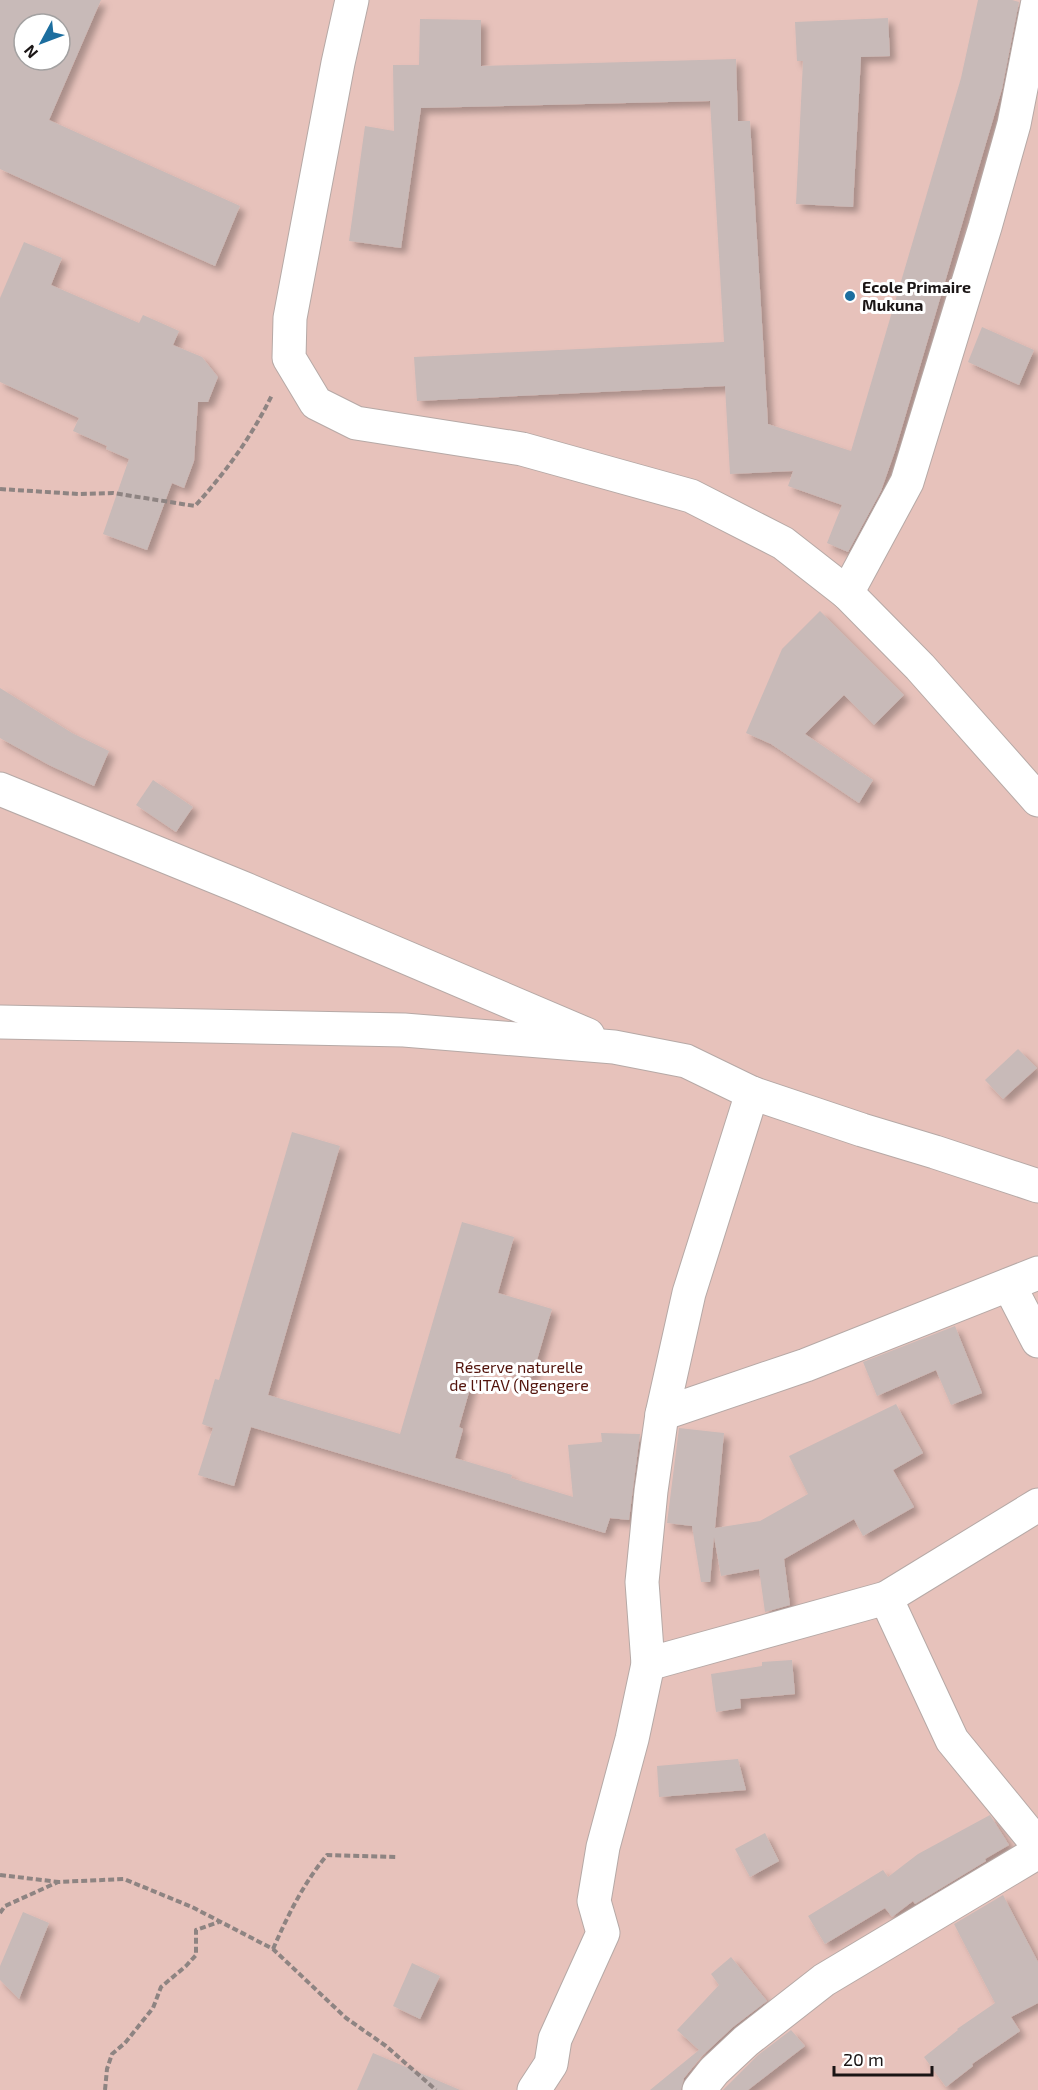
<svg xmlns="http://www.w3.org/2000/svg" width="1038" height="2090" font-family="'Exo 2',sans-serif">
<defs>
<filter id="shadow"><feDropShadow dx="5.5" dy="5.5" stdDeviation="3" flood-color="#0004"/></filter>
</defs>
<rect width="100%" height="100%" fill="#ebddda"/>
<path fill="#e7c2bb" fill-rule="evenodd" d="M0,0H1038V2090H0ZM24,24H60V60H24Z"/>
<g fill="#c8bab8" fill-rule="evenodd" filter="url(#shadow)">
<path d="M0,0H101L49,120L240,206L215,266L0,169ZM24,24H60V60H24Z"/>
<path d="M978,0H1012L1019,2L1002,89L895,451L881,491L848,552L827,543L842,505L788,486L793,471L730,474L725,386L417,401L414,357L724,342L710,101L421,108L401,248L349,241L365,126L394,131L393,65H419L420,19L481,20V66L736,59L738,121H750L768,424L851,451L961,78Z"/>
<path d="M888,18L890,56L861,57L853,207L796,204L803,61H797L795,22Z"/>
<path d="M24,242L62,258L51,285L139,323L143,315L179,331L173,345L202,357L218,377L208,402H198L194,461L184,488L172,483L147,550L103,534L129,459L106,449L107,446L73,431L79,418L0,382V298Z"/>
<path d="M982,327L1034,350L1019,385L968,362Z"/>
<path d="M820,611L904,695L874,725L844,695L805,734L873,780L859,803L771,744L746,733L782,649Z"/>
<path d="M0,688L72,733L109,751L94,786L49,765L0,738Z"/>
<path d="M153,780L193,807L176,832L136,805Z"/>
<path d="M1018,1049L1037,1068L1003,1099L985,1080Z"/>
<path d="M292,1132L340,1146L268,1395L400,1434L462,1222L514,1237L498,1293L552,1309L532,1377L478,1361L459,1427L463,1429L455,1458L512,1475L511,1478L573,1497L568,1445L602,1442L601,1433L640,1434L629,1520L610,1518L605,1533L251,1427L234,1486L198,1475L213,1428L202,1424L215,1379L219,1380Z"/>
<path d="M955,1326L982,1393L951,1405L936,1370L877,1396L863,1362Z"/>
<path d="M896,1404L923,1453L893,1470L914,1507L863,1536L854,1519L784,1559L790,1605L765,1612L759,1569L721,1576L714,1537L710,1582H701L692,1526L667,1523L679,1428L724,1433L715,1528L760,1521L808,1494L789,1456Z"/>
<path d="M792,1660L795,1694L740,1699L741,1708L716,1712L711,1674L762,1666V1662Z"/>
<path d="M738,1759L746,1790L659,1797L657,1766Z"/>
<path d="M990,1815L1009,1845L985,1859L986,1861L915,1904L913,1901L892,1917L885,1908L825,1944L808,1916L883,1870L888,1877L918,1854Z"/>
<path d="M765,1833L779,1861L750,1877L735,1849Z"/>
<path d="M1003,1895L1038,1962V2003L1011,2017L1020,2031L972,2064L973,2066L946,2087L924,2057L958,2030L957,2029L995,2003L954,1924Z"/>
<path d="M23,1912L49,1923L19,1999L0,1980V1966Z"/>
<path d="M731,1957L767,2001L733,2027L701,2057L684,2078L681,2090H650L699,2050L677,2030L719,1985L711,1974Z"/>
<path d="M412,1963L440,1976L420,2019L393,2006Z"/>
<path d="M791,2030L805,2046L748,2090H723L758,2055Z"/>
<path d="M373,2053L460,2090H357Z"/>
</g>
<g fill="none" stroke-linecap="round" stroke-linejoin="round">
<defs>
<g id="minor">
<path d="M352,0L338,63L290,318L289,358L316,403L356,423L522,449L691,496L783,543L847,593L920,667L1038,800"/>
<path d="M847,593L907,482L985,227L1014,124L1038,1"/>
<path d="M0,789L243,888L588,1035"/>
<path d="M0,1022L404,1030L614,1047L686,1061L752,1093L862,1130L935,1152L1038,1186"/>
<path d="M1009,1285L1038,1341"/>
<path d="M662,1414L806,1365L1038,1273"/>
<path d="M886,1598L952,1740L1038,1845"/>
<path d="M648,1664L886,1598L1038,1505"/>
<path d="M534,2090L551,2064L555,2039L603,1933L594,1901L603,1847L632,1739L648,1664L642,1582L651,1491L662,1414L689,1293L752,1093"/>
<path d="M699,2090L714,2071L746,2041L824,1980L1038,1852"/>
</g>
</defs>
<use href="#minor" stroke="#b6a9a6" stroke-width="35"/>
<g stroke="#8e8482" stroke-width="4" stroke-dasharray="6 3" stroke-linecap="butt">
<path d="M0,489L78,494L113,493L195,506C226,472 252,436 272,395"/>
<path d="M0,1875L59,1882"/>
<path d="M0,1913L5,1906L58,1882L124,1879L192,1907L273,1949L346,2018L386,2046L436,2090"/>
<path d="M273,1949C288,1915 303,1884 327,1855L396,1857"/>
<path d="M105,2090L107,2069L112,2054L125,2043L153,2008L161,1987L186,1966L196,1955V1930L219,1922"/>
</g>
<use href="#minor" stroke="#fff" stroke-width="33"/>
</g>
<circle fill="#1c6e9f" stroke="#fff" stroke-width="2" cx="850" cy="296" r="6"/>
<g text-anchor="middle" stroke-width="6" stroke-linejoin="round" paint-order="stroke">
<g font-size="16" font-weight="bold" fill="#1a1515" stroke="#fff" text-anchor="start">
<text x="862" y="293">Ecole Primaire<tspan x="862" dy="18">Mukuna</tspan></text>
</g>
<g font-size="16" fill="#52130b" stroke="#fff">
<text x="519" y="1373">Réserve naturelle<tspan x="519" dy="18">de l'ITAV (Ngengere</tspan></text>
</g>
</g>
<g transform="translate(42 42) rotate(229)"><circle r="28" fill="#ffffff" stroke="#a3a1a1" stroke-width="1.5"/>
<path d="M0-4.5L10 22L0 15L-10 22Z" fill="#1c6e9f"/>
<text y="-9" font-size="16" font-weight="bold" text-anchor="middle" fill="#1a1515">N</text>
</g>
<path d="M834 2066v9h98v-9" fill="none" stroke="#1a1515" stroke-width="3"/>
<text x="843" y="2066" font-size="18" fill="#1a1515" stroke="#ffffff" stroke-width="4.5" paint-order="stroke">20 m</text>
</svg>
